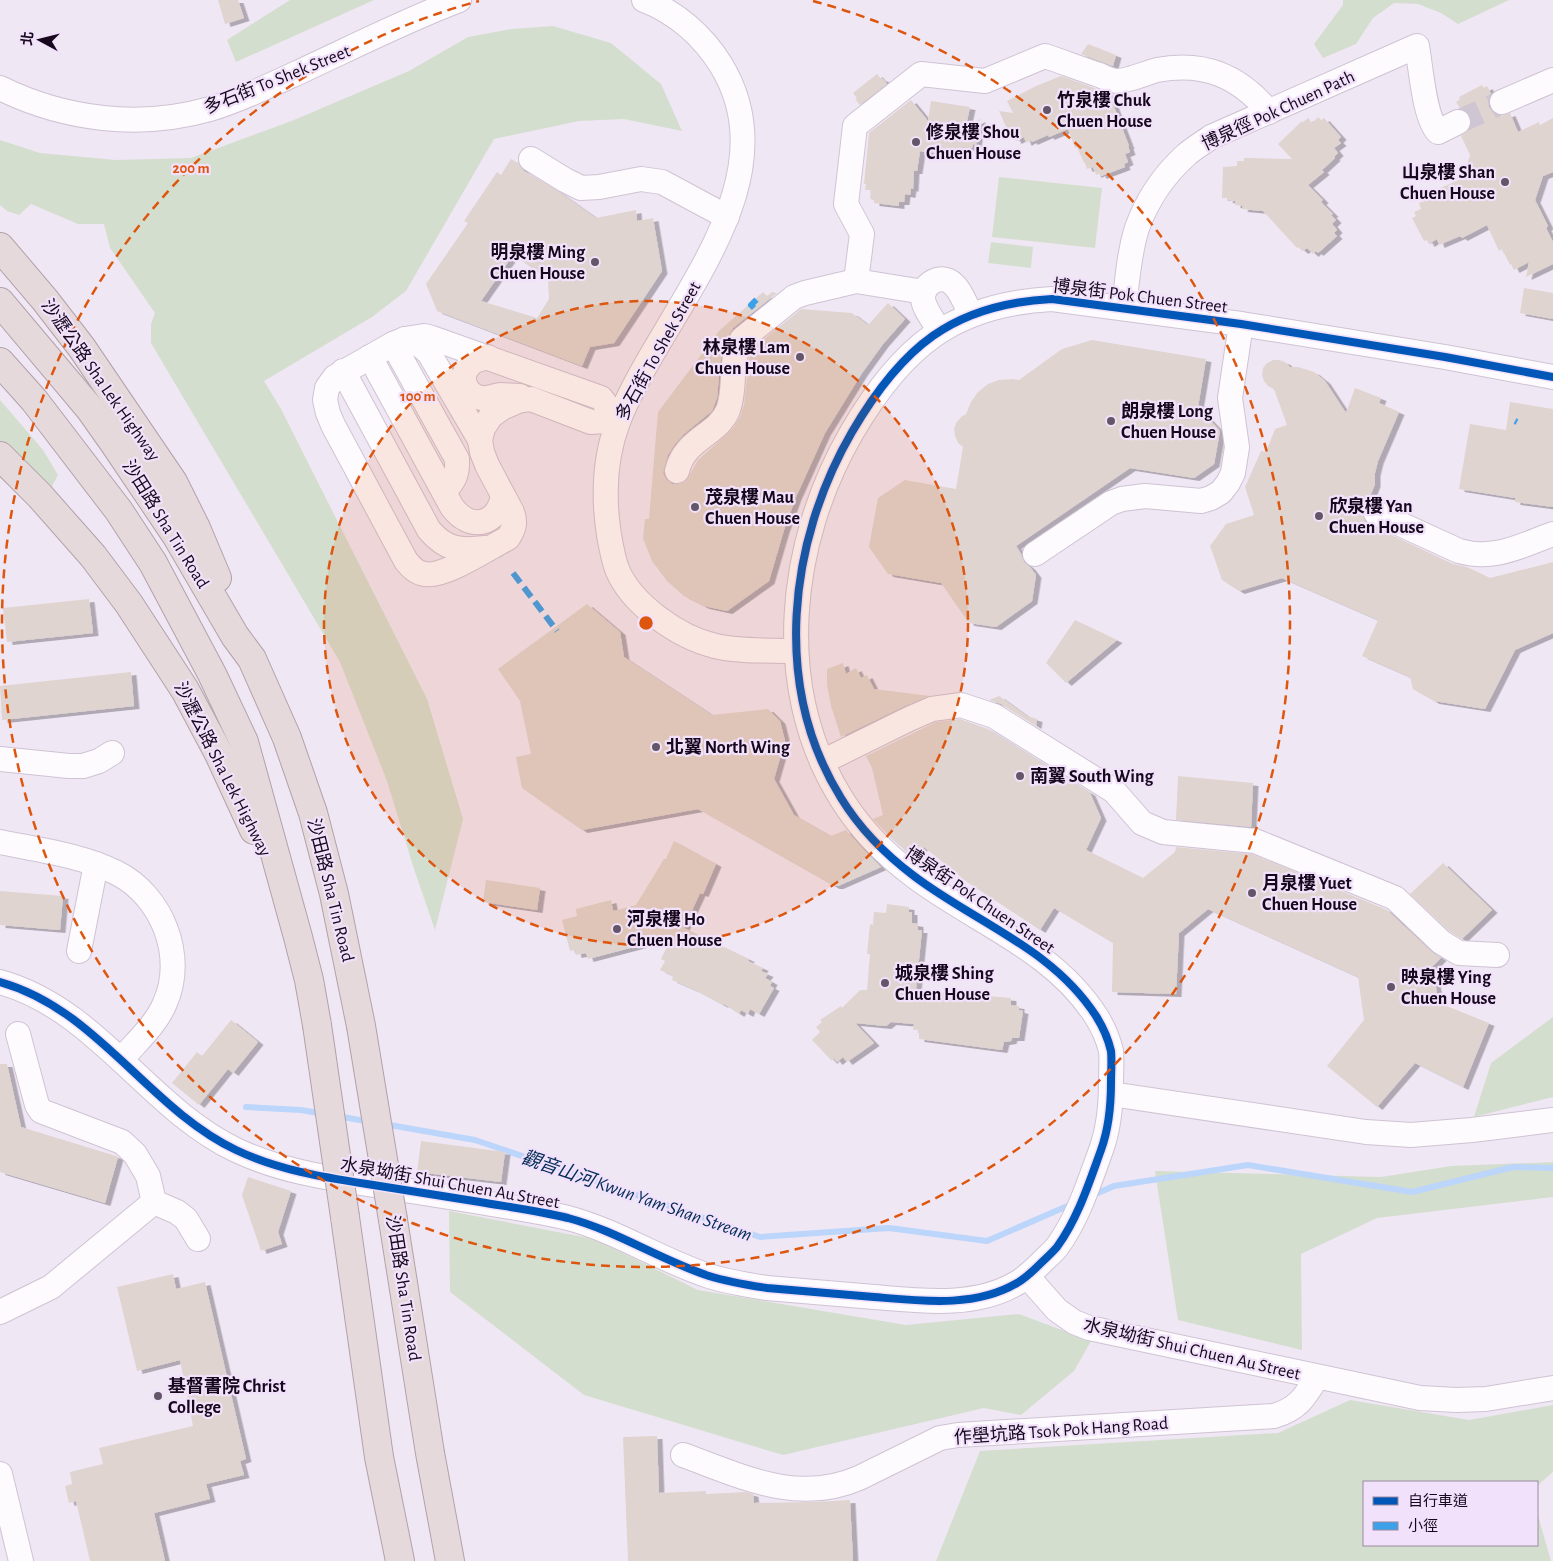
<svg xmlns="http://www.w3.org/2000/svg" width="1553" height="1561" font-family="'Alegreya Sans','Noto Sans TC',sans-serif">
<defs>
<filter id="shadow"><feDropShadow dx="5.5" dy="3" stdDeviation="0" flood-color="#0004"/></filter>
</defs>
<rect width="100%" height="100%" fill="#f0e7f4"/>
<g fill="#d4dece">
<path d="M290,0H374L236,62L227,40Z"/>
<path d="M1343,0H1509L1458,24L1441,13L1418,4L1394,3L1373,18L1356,44L1323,58L1314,44L1343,5Z"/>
<path d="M553,26L611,43L661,84L682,131L624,119L579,121L494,139L406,291L372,317L264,381L281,409L427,699L463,819L435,930L414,869L387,781L340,662L151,343V324L155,313L110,248L104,224H78L31,204L19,215L7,211L0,205V140L40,153L116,160L191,158L294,120L409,71L468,37L512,29Z"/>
<path d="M999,177L1102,188L1095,248L992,237Z"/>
<path d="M991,242L1033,247L1031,268L988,263Z"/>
<path d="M0,400L43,450L58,475L50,490L0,442Z"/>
<path d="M1553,1017V1097L1474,1117L1491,1063Z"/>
<path d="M1553,1162V1197L1377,1218L1301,1254L1302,1350L1178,1320L1155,1171L1381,1177L1451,1166Z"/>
<path d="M449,1211L594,1239L698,1290L906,1325L1019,1314L1091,1341L1074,1371L1021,1415L984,1408L783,1455L584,1395L450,1292Z"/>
<path d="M1350,1400L1469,1420L1553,1405V1472L1537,1486V1482H1364V1545H1537V1512L1551,1561H936L980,1451L1278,1433Z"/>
</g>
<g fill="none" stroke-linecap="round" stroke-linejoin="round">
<g stroke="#bcd5fb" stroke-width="6">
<path d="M246,1107L301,1110L324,1114"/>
<path d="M337,1116L371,1122"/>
<path d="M384,1124L475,1140L760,1237L889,1228L987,1241L1072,1204"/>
<path d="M1091,1196L1114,1186L1248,1165L1412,1192L1513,1167L1553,1168"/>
</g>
</g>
<g fill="#e0d4d0" fill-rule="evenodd" filter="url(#shadow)">
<path d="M218,0H238L244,18L225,24Z"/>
<path d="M1088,44L1116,55L1113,66L1081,54Z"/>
<path d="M877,74L881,79L882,78L887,84L860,105L855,99L857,98L853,93Z"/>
<path d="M1061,76L1111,94L1110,96L1129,146H1128L1130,152L1125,154L1128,162L1124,164L1125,167L1101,176L1100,173L1096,175L1093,167L1087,169L1085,163H1084L1077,147L1075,148L1068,129L1049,137L1048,135L1032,142L1031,140L1026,143L1024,137L1016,141L1014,137L1011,138L999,111L1013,113L1007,101L1036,86Z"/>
<path d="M1482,85L1484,88L1487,86L1491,94L1488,101L1489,107L1493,113L1501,116L1510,113L1518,132L1539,122L1540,125L1553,118V172L1543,176L1535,200L1548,226L1546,228L1553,242V264L1526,277L1529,262L1514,270L1511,264L1510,265L1502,249L1499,251L1487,225L1462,238L1460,236L1439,245L1437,239L1429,244L1427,240L1424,241L1412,218L1416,216L1414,212L1421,209L1419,203L1424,201V199L1439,192L1438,189L1463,178L1470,155L1461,136L1469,130L1472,122L1470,115L1466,111L1460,108L1456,102L1460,99L1459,97Z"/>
<path d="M911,100L928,121L931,101L970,107L966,126L980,119L976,145L973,144L972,148L964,147L963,153L957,152V154L939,151V154L920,151L917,171H914L913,189L911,188L910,195L905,194L904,202H899V206L874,203V200L870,199L871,190H865L866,184H864L869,133Z"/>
<path d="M1318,117L1321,120L1324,118L1341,137L1338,140L1341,143L1334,148L1338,153L1334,157L1335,158L1322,170L1324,172L1308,185L1323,200L1321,202L1333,214L1331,215L1336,220L1332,224L1337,230L1334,233L1337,236L1318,253L1316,251L1313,254L1307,248L1303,251L1298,247L1297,248L1263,211L1242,209L1243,206L1235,205V201L1227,200L1228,198H1222L1223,167L1237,166V161H1244V158L1292,159L1278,144L1302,121L1303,122L1308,118L1312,123Z"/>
<path d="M511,159L519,164L524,171L559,192L596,218L636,210L637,221L653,218L662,271L614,343L590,347L582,366L437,311L426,284L468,223L464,221L497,172L501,175ZM513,255L548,279L549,299L537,318L481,301Z"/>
<path d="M1524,288L1553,293V319L1520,313Z"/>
<path d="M763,292L767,296L772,292L777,293L733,328L725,342L720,364L717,398L712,411L684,434L675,444L668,455L663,473L666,479L672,484H680L686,481L698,460L725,436L733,428L740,417L744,405L749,360L753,348L801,309L852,313L868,325L888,303L905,319L883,344L862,373L825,433L796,497L784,530L769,581L727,611L704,606L684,596L667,581L652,561L643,538L645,519H649L658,412L719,331Z"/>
<path d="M1092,340L1206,359L1198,407L1220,431L1214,464L1194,478L1130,468L1016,546L1021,554L1024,562L1030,567L1036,575L1032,601L996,627L969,623L941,583L888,574L869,547L878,498L905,480L956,489L963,447L958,443L955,436L954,429L956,423L961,417L966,414L971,402L978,392L988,384L999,380L1012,379L1019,380L1062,349Z"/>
<path d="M1273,360H1279L1285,362L1290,367H1298L1314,372L1325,381L1346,413L1355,388L1381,398L1379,403L1399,412L1378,461L1375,473V484L1368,502L1363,508V515L1365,521L1370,525L1453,564L1467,567L1490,578L1553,562V633L1515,650L1485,709L1434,701L1413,689L1410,677L1362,656L1378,620L1282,578L1239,591L1222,580L1210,546L1226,524L1254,515L1245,487L1261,451L1266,452L1275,429L1287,425L1274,389L1268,386L1264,381L1262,375L1263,368L1267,363Z"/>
<path d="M1510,402L1553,409V507L1515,502V498L1459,489L1470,424L1506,430Z"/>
<path d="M89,599L93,633L7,642L3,608Z"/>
<path d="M587,604L620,632L624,657L712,715L768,709L780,721L785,741L774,779L794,815L831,836L846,830L864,850L881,867L838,886H834L698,809L582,830L522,788L516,757L531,754L520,701L498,669Z"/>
<path d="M1075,620L1117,640L1066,683L1046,663Z"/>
<path d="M843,663L846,674L856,668L861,678L867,675L874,689L930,696L903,707L841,737L831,706L827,685V669Z"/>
<path d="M131,672L134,706L2,720L0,686Z"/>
<path d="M999,696L1027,716L1037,719L1036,726L1001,704L989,700Z"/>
<path d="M960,719L988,729L1090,793L1101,818L1086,850L1143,878L1175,852L1176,847L1252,854L1387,910L1432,952L1441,958L1432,967L1439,1003L1489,1023L1463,1087L1415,1063L1377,1107L1327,1066L1364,1020L1358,977L1208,909L1179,933L1176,994L1112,992L1113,943L1054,908L1040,930L967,882L924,847L909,854L893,840L873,819L883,815L872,768L866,756L936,722Z"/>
<path d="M1178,776L1253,783L1251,827L1176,820Z"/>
<path d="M674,841L716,864L703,894L700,893L684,928L749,959L748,961L763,968L761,971L768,974L765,978L772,982L770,986L774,988L759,1014L750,1009L748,1014L741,1010L739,1014L724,1004L723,1005L695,990L672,980L673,976L660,970L665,961L661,959L672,937L588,959L586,953L576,955L575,950L570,951L562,920L577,916L576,909L611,900L613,911L636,905L664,859H666Z"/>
<path d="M1443,863L1492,910L1462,939L1449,931L1410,894Z"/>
<path d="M486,880L540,888L537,910L483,902Z"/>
<path d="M0,891L63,896L60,930L0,925Z"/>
<path d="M887,904L909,907V912H912V923L918,924V930H922L916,989L955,994V993L1011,998V1005L1019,1006V1010L1023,1011L1019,1038H1012L1011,1041L1004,1042L1002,1050L919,1039V1030H913L914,1024L891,1022L886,1026L855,1023L874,1043L847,1062L843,1057L837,1062L834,1058L832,1061L812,1040L820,1032L816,1027L822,1022L820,1020L841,1006L842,1008L860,990H867L870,954H867L870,924L873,925L874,912L886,913Z"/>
<path d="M231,1020L258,1042L233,1073L228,1069L199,1105L172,1083L197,1052L202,1056Z"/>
<path d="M0,1064H7L21,1127L116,1156L118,1157L105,1203L0,1172Z"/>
<path d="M421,1141L505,1152L501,1182L417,1172Z"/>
<path d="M248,1177L291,1191L278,1232L282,1244L261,1251L242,1195Z"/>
<path d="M173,1274L176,1289L205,1282L246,1459L240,1461L244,1475L206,1484L210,1499L154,1513L165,1561H90L76,1501L69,1503L65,1486L72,1484L70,1472L103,1464L99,1448L193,1426L180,1360L137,1371L117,1287Z"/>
<path d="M657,1436L659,1493L706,1491V1494L746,1492L753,1494L754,1503L813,1502L850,1500L853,1561H628L623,1437Z"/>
</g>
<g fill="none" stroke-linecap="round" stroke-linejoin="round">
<path stroke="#cfc6d4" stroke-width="24" stroke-dasharray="24 12" stroke-linecap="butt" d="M1458,122L1502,102"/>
<defs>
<g id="minor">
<path d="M644,0C676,12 703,36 721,65C795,186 659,314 618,422C604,459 603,496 609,535C611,546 613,558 617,569C631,604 678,637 715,646C741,652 770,650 796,651"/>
<path d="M0,88C65,120 140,129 210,109C240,100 269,86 297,73C351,48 404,21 459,0"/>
<path d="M1502,102L1553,80"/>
<path d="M531,159L565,180L581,188L599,187L641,179L662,182L727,217"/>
<path d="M856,281L862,234L846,204L855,126L921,74L985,81L1045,56C1063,62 1081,69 1099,75C1104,77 1111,81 1117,81C1128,81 1146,73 1157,70C1204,61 1239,76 1269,112"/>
<path d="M1124,308C1127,282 1129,253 1137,228C1147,200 1164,175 1186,155C1194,148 1203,143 1211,137L1417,46C1421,68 1424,117 1438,132L1458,122"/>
<path d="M939,330C934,321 924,309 923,299C922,283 942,273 953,284C961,291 966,305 971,315"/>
<path d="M424,336L432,338L601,398L618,420L591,422L531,399L518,401L502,408L491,416L483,428L480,440L482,452L487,465L512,512C516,522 514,529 508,538C490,547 444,578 425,574C416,573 411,567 406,561L333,425L328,413L325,400L327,388L335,377L393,344L405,339Z"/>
<path d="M405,339L421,346L429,353L480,440"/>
<path d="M393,344L457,459C458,474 454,481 444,492"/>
<path d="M370,357L452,507C470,531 497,526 503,496"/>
<path d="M488,357C481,359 474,360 470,365C458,376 465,395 481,398C487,399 494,396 500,395C506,395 513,396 520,396"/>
<path d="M343,371L429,530C446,550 460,551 485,548"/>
<path d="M677,471C685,438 717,436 728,410C737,386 728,363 742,339L794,297L805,293L856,281L924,292"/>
<path d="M1376,513L1459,551C1494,561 1520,546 1553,534"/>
<path d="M1035,554L1111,503L1122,499L1145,496L1201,501L1211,498L1221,492L1228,483L1233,473L1237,447L1230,398L1241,324"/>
<path d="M0,759L69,766H83L99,761L112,753"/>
<path d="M822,762L909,719L932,709L961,705L994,716L1114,791L1142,823L1163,832L1255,841L1395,898L1441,942L1459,953L1497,955"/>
<path d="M0,842C39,850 81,855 117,873C162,896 186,956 165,1003C156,1025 136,1042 121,1060"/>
<path d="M79,951L96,864"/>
<path d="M0,982C97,1009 148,1108 236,1150C278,1170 322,1177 367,1184C405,1190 442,1196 480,1202C509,1207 539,1211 568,1218C617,1231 660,1260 709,1276C728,1282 747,1285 767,1288C803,1291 838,1294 874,1297C921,1301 975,1308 1017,1283C1026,1278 1033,1271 1041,1263C1046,1258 1052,1253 1057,1247C1078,1218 1089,1183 1101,1150C1109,1128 1111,1105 1111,1082C1111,1071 1112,1061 1111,1051C1108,1038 1103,1027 1096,1016C1052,948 976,923 914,876C886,855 860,829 841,798C772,687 788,542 852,432C901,348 952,304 1052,299L1241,324L1445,357L1553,377"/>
<path d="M1111,1094L1366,1132L1411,1135L1472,1130L1553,1120"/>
<path d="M154,1202L177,1212L186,1219L198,1239"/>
<path d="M1027,1276L1057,1310L1074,1322L1089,1328L1420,1398L1456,1400L1486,1399L1553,1388"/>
<path d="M0,1312L51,1287L154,1202L148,1176L135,1154L122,1142L41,1111L37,1105L18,1034"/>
<path d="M683,1455C741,1476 797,1505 859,1478L940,1438L958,1435L1274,1416C1298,1409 1305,1397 1317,1377"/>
<path d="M0,1474L21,1561"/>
</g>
<g id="highway">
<path d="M0,247L45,300L82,348L173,482L196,528L217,578"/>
<path d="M0,302L90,409L114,443L176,535L235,636L252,659L287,738L313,813L334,894L361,1026"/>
<path d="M0,362L34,400L119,511L153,563L212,674L244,742L298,937L309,980L317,1025"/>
<path d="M0,456L40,496L93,556L129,604L185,690L219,754L254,830"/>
<path d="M345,1217L379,1457L400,1561"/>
<path d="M393,1220L430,1453L450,1561"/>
</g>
</defs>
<use href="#minor" stroke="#cfc3d4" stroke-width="26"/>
<use href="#highway" stroke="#b2a1aa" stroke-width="30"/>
<use href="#minor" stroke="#fdfbfd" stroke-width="24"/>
<use href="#highway" stroke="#e6d9dc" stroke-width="28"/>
<defs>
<g id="highway-bridge">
<path d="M317,1025L345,1217"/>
<path d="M361,1026L393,1220"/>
</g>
</defs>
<use href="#highway-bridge" stroke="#b2a1aa" stroke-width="30" stroke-linecap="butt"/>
<use href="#highway-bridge" stroke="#e6d9dc" stroke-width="28"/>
<g stroke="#3da1ea" stroke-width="6" stroke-dasharray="12 6" stroke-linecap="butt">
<path d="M754,308L751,305L757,299L760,302"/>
<path d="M1515,421L1517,422"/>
<path d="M513,573L557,631"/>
</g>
<defs>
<path id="cycleway" d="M0,982C97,1009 148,1108 236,1150C278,1170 322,1177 367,1184C405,1190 442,1196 480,1202C509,1207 539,1211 568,1218C617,1231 660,1260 709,1276C728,1282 747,1285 767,1288C803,1291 838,1294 874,1297C921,1301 975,1308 1017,1283C1026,1278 1033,1271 1041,1263C1046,1258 1052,1253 1057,1247C1078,1218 1089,1183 1101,1150C1109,1128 1111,1105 1111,1082C1111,1071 1112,1061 1111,1051C1108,1038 1103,1027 1096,1016C1052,948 976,923 914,876C886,855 860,829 841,798C772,687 788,542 852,432C901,348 952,304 1052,299L1241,324L1445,357L1553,377"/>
</defs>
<use href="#cycleway" stroke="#f1e1fa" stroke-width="11"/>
<use href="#cycleway" stroke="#0057b8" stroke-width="8"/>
</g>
<circle cx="646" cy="623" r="322" fill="#de550d" fill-opacity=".12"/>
<g fill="none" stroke="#de550d" stroke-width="2.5" stroke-dasharray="9 6">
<circle cx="646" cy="623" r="322"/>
<path d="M813 1A644 644 0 1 1 479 1"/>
</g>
<g fill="#635669" stroke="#f1e1fa" stroke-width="2">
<circle cx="1047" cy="110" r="5"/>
<circle cx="916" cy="142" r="5"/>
<circle cx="1505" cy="182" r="5"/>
<circle cx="595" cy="262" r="5"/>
<circle cx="800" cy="357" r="5"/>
<circle cx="1111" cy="421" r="5"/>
<circle cx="695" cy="507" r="5"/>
<circle cx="1319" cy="516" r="5"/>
<circle cx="656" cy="747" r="5"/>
<circle cx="1020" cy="776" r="5"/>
<circle cx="1252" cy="893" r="5"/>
<circle cx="617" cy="929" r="5"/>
<circle cx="885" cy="983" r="5"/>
<circle cx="1391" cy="987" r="5"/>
<circle cx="158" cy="1396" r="5"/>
</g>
<g text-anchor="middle" stroke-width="4.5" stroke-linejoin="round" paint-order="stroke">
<g font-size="18" fill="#17081e" stroke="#f1e1fa">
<text transform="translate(277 79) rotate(-22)" y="6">多石街 To Shek Street</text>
<text transform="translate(1278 110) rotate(-25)" y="6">博泉徑 Pok Chuen Path</text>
<text transform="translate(1140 296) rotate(7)" y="6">博泉街 Pok Chuen Street</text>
<text transform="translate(658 351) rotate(-61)" y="6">多石街 To Shek Street</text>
<text transform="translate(101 380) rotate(55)" y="6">沙瀝公路 Sha Lek Highway</text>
<text transform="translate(166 524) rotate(58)" y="6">沙田路 Sha Tin Road</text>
<text transform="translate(223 769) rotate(63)" y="6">沙瀝公路 Sha Lek Highway</text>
<text transform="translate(331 890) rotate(76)" y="6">沙田路 Sha Tin Road</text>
<text transform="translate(980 900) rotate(34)" y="6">博泉街 Pok Chuen Street</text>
<text transform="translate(450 1183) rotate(10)" y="6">水泉坳街 Shui Chuen Au Street</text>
<text transform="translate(404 1288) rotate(81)" y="6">沙田路 Sha Tin Road</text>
<text transform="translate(1192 1349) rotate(13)" y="6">水泉坳街 Shui Chuen Au Street</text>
<text transform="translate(1061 1430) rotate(-4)" y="6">作壆坑路 Tsok Pok Hang Road</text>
</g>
<g font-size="18" font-weight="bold" fill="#17081e" stroke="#f1e1fa" text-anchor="start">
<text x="1057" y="106">竹泉樓 Chuk<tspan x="1057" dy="21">Chuen House</tspan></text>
<text x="926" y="138">修泉樓 Shou<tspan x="926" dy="21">Chuen House</tspan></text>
<text x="1495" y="178" text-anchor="end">山泉樓 Shan<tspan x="1495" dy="21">Chuen House</tspan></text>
<text x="585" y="258" text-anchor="end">明泉樓 Ming<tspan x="585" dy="21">Chuen House</tspan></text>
<text x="790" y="353" text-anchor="end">林泉樓 Lam<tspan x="790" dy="21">Chuen House</tspan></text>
<text x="1121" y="417">朗泉樓 Long<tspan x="1121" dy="21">Chuen House</tspan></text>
<text x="705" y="503">茂泉樓 Mau<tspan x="705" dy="21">Chuen House</tspan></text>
<text x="1329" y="512">欣泉樓 Yan<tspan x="1329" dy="21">Chuen House</tspan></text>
<text x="666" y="753">北翼 North Wing</text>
<text x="1030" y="782">南翼 South Wing</text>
<text x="1262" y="889">月泉樓 Yuet<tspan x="1262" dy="21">Chuen House</tspan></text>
<text x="627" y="925">河泉樓 Ho<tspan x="627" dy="21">Chuen House</tspan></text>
<text x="895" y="979">城泉樓 Shing<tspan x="895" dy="21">Chuen House</tspan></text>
<text x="1401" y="983">映泉樓 Ying<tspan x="1401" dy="21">Chuen House</tspan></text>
<text x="168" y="1392">基督書院 Christ<tspan x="168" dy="21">College</tspan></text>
</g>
<g font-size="19" font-style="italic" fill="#032c57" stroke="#f1e1fa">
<text transform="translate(637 1195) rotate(19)" y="7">觀音山河 Kwun Yam Shan Stream</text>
</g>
</g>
<circle cx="646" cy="623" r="8" fill="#de550d" stroke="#f1e1fa" stroke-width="2.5"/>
<g font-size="15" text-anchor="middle" font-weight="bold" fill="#de550d" stroke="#f1e1fa" stroke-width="4.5" stroke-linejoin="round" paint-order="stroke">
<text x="191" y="173">200 m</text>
<text x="418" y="401">100 m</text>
</g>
<rect x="1363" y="1481" width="175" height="65" fill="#f1e1fa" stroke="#9a8aa2"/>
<rect x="1373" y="1497" width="25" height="8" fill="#0057b8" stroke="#9a8aa2"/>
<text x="1408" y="1506" font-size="15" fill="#17081e">自行車道</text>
<rect x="1373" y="1522" width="25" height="8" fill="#3da1ea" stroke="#9a8aa2"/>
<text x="1408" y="1531" font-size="15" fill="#17081e">小徑</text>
<g transform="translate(40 40) rotate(277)" stroke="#f1e1fa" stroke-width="4" paint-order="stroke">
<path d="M0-4L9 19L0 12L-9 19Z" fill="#17081e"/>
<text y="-8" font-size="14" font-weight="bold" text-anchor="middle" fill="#17081e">北</text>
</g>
</svg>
